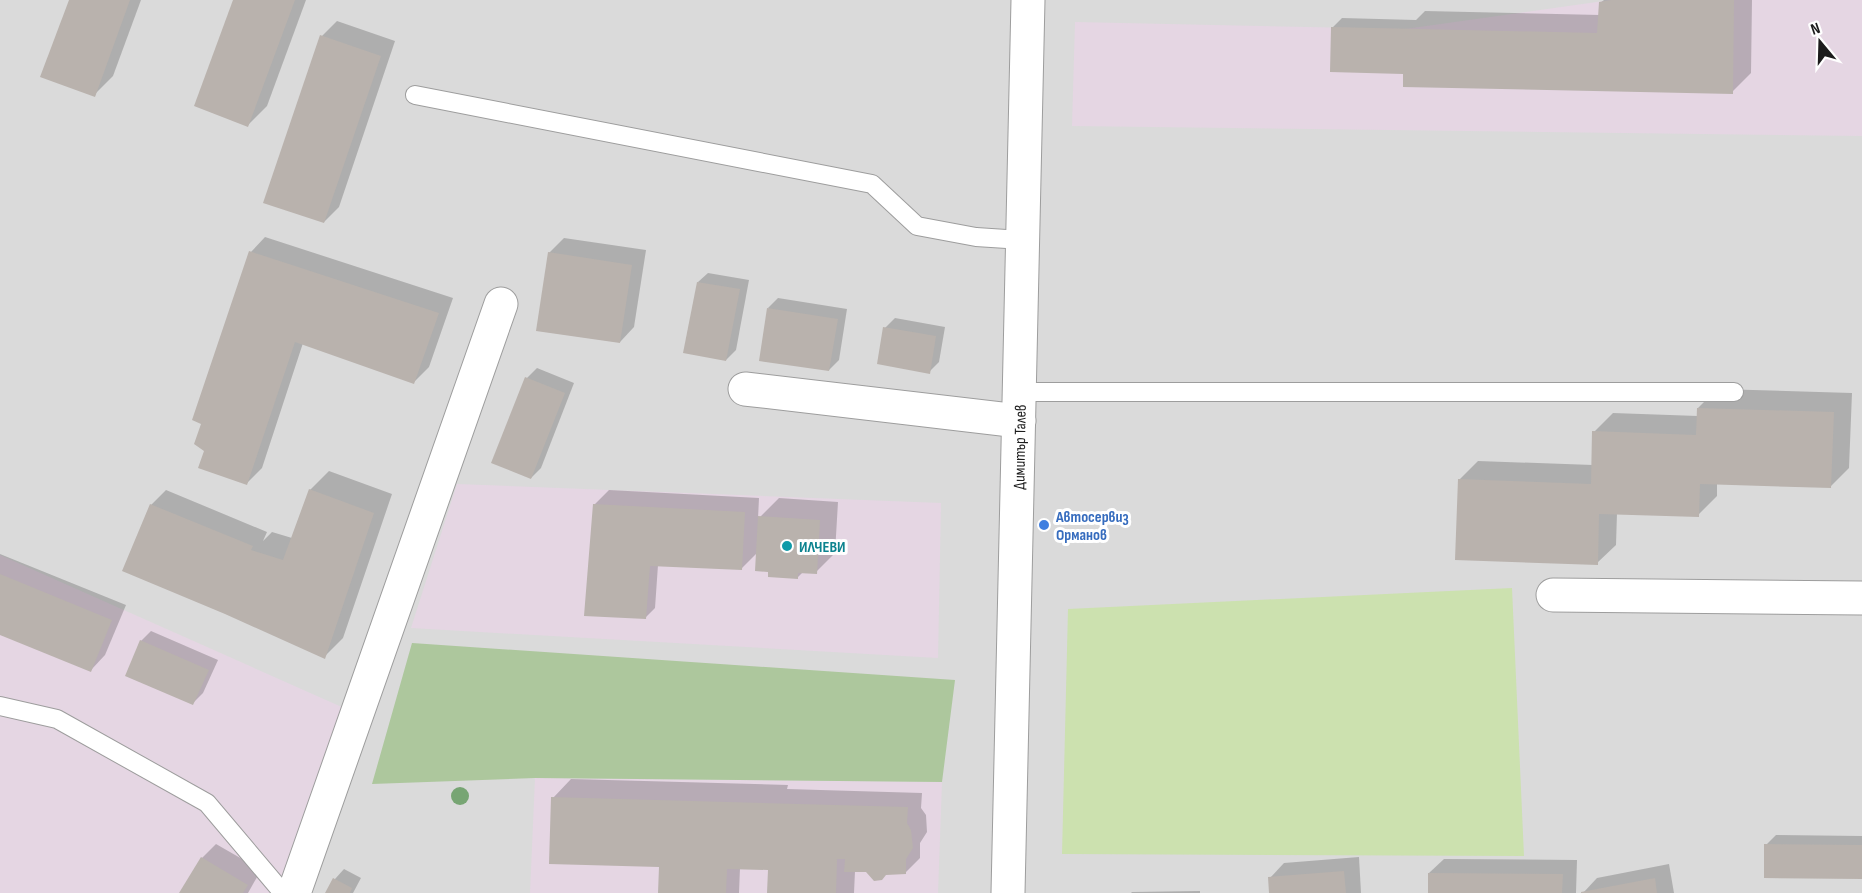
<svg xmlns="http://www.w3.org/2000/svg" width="1862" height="893" font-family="'Sofia Sans Condensed',sans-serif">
<rect width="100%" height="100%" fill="#ece9e3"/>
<rect fill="#dadada" x="0" y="0" width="1862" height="893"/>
<g fill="#e5d6e3">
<path d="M1611,0H1862V136L1072,126L1075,22L1405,29Z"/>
<path d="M457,484L941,503L938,658L411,628Z"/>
<path d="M0,555L344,708L279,893H0Z"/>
<path d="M535,778L942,782L938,893H530Z"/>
</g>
<path fill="#cce1af" d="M1512,588L1524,856L1062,854L1068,609Z"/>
<path fill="#adc79d" d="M412,643L955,680L942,782L535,778L372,784Z"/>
<g fill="#0003">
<path d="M70,0H141L113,76L94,95Z"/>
<path d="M234,0H306L267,106L248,125Z"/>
<path d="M1604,0H1752L1751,73L1732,92L1405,70L1332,28L1342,18L1416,20L1425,11L1600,15V3Z"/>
<path d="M337,21L395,41L339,207L324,222L322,36Z"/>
<path d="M265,237L453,298L429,367L414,382L303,343L262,468L247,483L206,451L251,252Z"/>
<path d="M564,238L646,250L634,327L620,342L549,253Z"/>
<path d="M708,273L749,280L736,350L726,360L698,282Z"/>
<path d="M778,298L847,309L839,360L829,370L768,308Z"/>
<path d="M895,318L945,327L939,362L929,372L885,328Z"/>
<path d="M537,368L574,383L541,468L531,478L527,378Z"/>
<path d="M1717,389L1852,393L1849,468L1830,487L1717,483V496L1698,515L1617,513L1616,545L1597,563L1459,480L1478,461L1593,465L1594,432L1613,413L1698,416V408Z"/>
<path d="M329,471L392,494L343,638L324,657L151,505L166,490L267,532L263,541L272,532L292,538L310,490Z"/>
<path d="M609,490L759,498L758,519L779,498L838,502L835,553L816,572H803L798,577L769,571L757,553L741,569L658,565L655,608L645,618L594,505Z"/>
<path d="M0,554L126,605L105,655L91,670L0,633Z"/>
<path d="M151,631L218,660L203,693L193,703L141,641Z"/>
<path d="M571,779L788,785L787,789L922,793L921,808L926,815L927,832L920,843V858L905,873L855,871L854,893H768L769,869L740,868L739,893H660L663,866L553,798Z"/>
<path d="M1776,835L1862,836V878L1766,845Z"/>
<path d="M216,844L261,870L248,893H181L202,858Z"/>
<path d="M1359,857L1361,893H1271L1270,878L1284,863Z"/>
<path d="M1444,859L1577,860L1576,893H1429V873Z"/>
<path d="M1669,864L1674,893H1583L1597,878Z"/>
<path d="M344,869L361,878L353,893H327L335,879Z"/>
<path d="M1200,891V893H1131L1132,892Z"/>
</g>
<g fill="#b9b2ad">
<path d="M69,0H130L95,97L40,77Z"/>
<path d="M233,0H295L248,127L194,106Z"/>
<path d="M1611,0H1734L1733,94L1403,87V74L1330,72L1331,27L1597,33L1599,2Z"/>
<path d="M320,35L381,56L324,223L263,203Z"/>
<path d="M249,251L439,313L414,384L295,342L247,485L198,468L204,451L194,444L201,424L192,420Z"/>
<path d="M548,252L632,265L620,343L536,331Z"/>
<path d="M697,282L740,289L726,361L683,353Z"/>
<path d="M767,308L838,319L829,371L759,361Z"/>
<path d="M883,327L936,336L930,374L877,364Z"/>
<path d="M525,377L565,393L531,479L491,463Z"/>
<path d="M1697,408L1834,412L1831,488L1700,484L1699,517L1599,514L1598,565L1455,560L1458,479L1591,484L1592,431L1696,435Z"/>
<path d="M309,489L374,513L325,659L225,614L122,571L150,504L253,546L251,550L283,560Z"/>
<path d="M593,504L745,512L742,570L650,566L646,619L584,616Z"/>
<path d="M758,516L820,520L817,574L798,573V579L768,577V572L755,571Z"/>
<path d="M0,574L112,620L91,672L0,635Z"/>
<path d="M140,640L209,670L193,705L125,676Z"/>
<path d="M551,797L908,807L907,823L911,830L913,848L906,859V874L886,875L882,880L874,881L866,872H844L845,859H837L836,893H767L768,870L727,869L726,893H658L659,867L549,864Z"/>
<path d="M1764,844L1862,845V879L1764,878Z"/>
<path d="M201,857L248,885L243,893H179Z"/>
<path d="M1344,871L1346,893H1269L1268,877Z"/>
<path d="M1428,873L1563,874L1562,893H1428Z"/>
<path d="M333,878L352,888L350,893H325Z"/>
<path d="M1655,878L1657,893H1581V892Z"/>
</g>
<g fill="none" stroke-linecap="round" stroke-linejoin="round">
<defs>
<g id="service">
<path d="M415,95L872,184L917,226L976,237L1023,240"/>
<path d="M1020,392H1734"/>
<path d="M0,706L57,719L207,803L283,893"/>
</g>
<g id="minor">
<path d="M745,389L1019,421"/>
<path d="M1553,595L1862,598"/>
<path d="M294,893L501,304"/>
</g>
<path id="tertiary" d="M1008,893L1028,0"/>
</defs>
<use href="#service" stroke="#9d9d9d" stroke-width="20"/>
<use href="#minor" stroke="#9d9d9d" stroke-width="35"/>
<use href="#tertiary" stroke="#9d9d9d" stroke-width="35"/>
<use href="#service" stroke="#fff" stroke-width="18"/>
<use href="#minor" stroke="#fff" stroke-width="33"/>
<use href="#tertiary" stroke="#fff" stroke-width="33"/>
</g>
<circle fill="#77a573" cx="460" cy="796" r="9"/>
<circle fill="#3f7fe0" stroke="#fff" stroke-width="2" cx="1044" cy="525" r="6"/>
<circle fill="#0f9aa8" stroke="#fff" stroke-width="2" cx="787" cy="546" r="6"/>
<g text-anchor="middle" stroke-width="6" stroke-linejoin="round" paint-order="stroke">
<g font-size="16" fill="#1c1c1c" stroke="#fff">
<text transform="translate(1019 447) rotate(-89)" y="6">Димитър Талев</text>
</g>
<g font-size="16" font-weight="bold" fill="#366cbe" stroke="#fff" text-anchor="start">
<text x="1056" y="522">Автосервиз<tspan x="1056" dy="18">Орманов</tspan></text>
</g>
<g font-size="16" font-weight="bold" fill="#0d838f" stroke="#fff" text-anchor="start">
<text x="799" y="552">ИЛЧЕВИ</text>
</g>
</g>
<g transform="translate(1820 42) rotate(341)" stroke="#ffffff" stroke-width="4.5" paint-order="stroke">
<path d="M0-4.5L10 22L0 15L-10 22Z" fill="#1c1c1c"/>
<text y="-9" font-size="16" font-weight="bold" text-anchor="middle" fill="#1c1c1c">N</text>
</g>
</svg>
